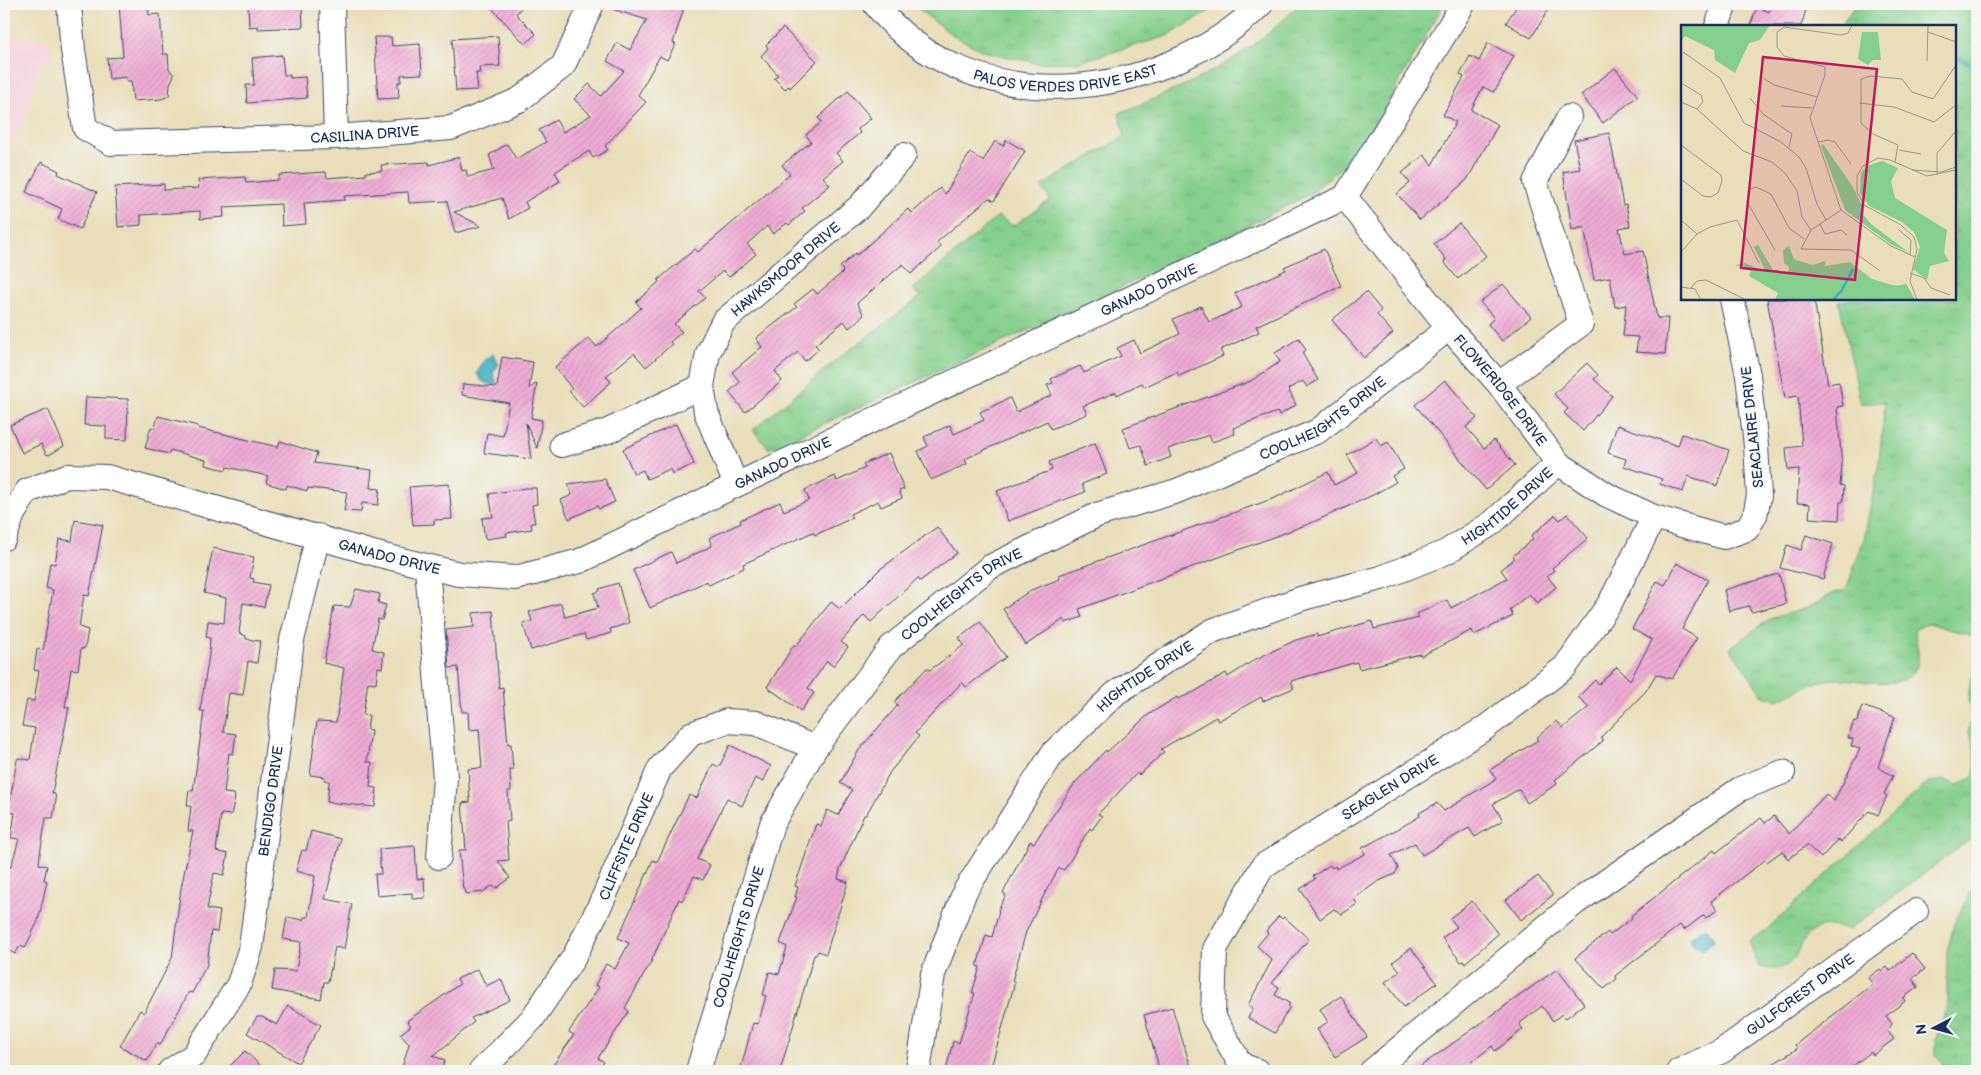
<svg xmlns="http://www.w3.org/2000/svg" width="1981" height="1075" font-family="'Balsamiq Sans',sans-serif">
<defs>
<pattern id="grass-tufts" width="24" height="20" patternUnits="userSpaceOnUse" patternTransform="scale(1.25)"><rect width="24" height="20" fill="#84cf8c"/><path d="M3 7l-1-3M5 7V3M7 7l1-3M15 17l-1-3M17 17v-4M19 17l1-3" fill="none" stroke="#71b27b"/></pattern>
<pattern id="water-ripples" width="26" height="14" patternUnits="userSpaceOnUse" patternTransform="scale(1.25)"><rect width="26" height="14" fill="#41aebf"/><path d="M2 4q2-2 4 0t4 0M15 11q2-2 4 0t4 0" fill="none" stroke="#368e9e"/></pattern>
<pattern id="building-hatch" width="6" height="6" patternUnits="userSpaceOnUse" patternTransform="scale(1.25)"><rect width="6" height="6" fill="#f0acd3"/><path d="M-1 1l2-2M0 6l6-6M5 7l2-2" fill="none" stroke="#cd94b8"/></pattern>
</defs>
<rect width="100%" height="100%" fill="#f6f6f2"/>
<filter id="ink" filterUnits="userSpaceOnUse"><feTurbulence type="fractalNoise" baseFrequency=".02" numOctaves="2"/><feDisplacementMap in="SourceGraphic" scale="10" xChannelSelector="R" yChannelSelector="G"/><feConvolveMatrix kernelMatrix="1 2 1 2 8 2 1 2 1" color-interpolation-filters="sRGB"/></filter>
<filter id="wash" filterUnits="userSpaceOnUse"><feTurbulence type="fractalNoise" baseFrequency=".0096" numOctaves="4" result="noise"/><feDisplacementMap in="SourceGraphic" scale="20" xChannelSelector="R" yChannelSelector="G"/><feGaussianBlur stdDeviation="1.12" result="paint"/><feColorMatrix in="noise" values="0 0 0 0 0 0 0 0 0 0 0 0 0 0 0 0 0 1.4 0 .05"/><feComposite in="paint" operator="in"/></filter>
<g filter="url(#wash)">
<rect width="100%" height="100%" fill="#e9deba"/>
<path fill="#f5cfda" d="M4,36L50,42L52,60H41L24,120L4,159Z"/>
<g fill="url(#grass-tufts)" stroke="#507f75">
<path d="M912,4H1221L1168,36L1078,62L1036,63L983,51L951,34Z"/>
<path d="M1299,4H1444L1375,124L1341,167L1312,193L1166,267L769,449L753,430L836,360L920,297L913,289L998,216L1013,226L1050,200L1041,186L1125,136L1119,113C1186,87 1250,58 1299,4Z"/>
<path d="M1856,4H1977V645L1973,636L1928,623L1914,630C1915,639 1920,652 1918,661C1913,696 1857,678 1836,679C1816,679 1795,692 1778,700L1763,696L1730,648L1769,619L1807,608L1834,593L1846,590L1864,539L1879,462L1885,402L1861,404L1839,301L1852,299H1955V26H1841Z"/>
<path d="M1977,665V834L1849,930C1840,928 1827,924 1818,928C1791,940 1804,977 1759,967L1749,941L1765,931L1928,782L1944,780L1959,785L1973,777C1977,759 1976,747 1968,731L1973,715L1968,700L1970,683Z"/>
<path d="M1977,879V1062L1975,1071H1948L1936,1055V1038L1947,1006V951L1954,924Z"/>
</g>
<g fill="url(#water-ripples)" stroke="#2e6e8e">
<path d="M493,354L499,364L493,373L496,380L495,385L483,382L477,374L484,360Z"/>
<path d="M1706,927L1715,940L1703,950L1695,946L1689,938Z"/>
</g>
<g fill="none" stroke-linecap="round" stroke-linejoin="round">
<path stroke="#41aebf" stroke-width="5" d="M1955,57L1977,66"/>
</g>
<g id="blocks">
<g fill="url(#building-hatch)">
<path d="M119,4H148L149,15L160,14L163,54H168L169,69L174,75L170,84L169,96L161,99L133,101L131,81H126V77L109,79L107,58L123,57Z"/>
<path d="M248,4L302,5L303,27L258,29V26L249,27Z"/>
<path d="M488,4H524L516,14L536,34L525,44Z"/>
<path d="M606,4H685L673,43L676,44L667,60L660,56L638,95L646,102L605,146L608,150L593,158L589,151L555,172L560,181L525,202L528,208L509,219L502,198L454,212L481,226L455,233L447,201L409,203L408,192L344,196L345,200L304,203L306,224L282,226L281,204L223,207L224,217L200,219V211L141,215V225L118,227L115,187L164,184V190L199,188L198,180L245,177L246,183L279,180V175L326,172L327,178L366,175V172L382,171L381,165L429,162V165L459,157L462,171L466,170L468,177L494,170L489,155L507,144L516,159L546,142L539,130L556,120L563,132L591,115L574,99L589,84L601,96L624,71L607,61L617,43L630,50L647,20L606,7Z"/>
<path d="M1518,4H1552L1531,38L1506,23Z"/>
<path d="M1772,4H1798L1807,7L1801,26H1750L1757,7L1769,12Z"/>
<path d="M783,28L817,61L790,88L789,86L785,89L774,78L778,75L761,56L768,48L766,45Z"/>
<path d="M498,36L500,66L479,67L480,73H476L478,90L456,91L452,39Z"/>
<path d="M374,37H391L392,46L420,44L422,74L401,75V82H398L399,98L378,99Z"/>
<path d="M1488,43L1514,56L1498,86L1493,92L1483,87L1471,110L1498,125L1467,180L1420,220L1397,194L1410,183L1402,173L1424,155L1432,165L1456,122L1443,115L1464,77L1460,75L1470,56L1479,61Z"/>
<path d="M282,55L284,75H290V78L305,77L307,98L247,103L246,85H254L252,58Z"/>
<path d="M1615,68L1638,96L1603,123L1581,95Z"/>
<path d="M848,91L871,118L858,129L860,133L836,153L843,161L823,177L830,185L802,208L805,211L789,225L787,223L773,234L767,226L747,244L756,254L729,277L723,271L699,291L705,298L674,324L682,332L670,342L672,344L646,367L634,353L606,376L611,382L583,407L569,391L572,389L555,367L589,338L597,347L641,308L636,302L659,282L658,280L695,249L698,252L790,174L782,165L811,142L806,135L822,122L818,118Z"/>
<path d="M1609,133L1623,205L1626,204L1630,226L1619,228L1625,254L1643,251L1657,318H1668L1665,354L1636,352L1638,337L1623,336L1626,305L1615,307L1610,277L1594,280L1584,227L1572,230L1563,172L1580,169L1574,140Z"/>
<path d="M1006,140L1025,151L994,201L989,198L937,242L941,247L911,274L903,264L857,303L864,315L849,328L844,321L815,345L819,349L805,361L798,352L775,371L782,381L745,412L729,392L740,382L732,372L762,347L756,338L797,307L794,304L813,289L817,294L842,273L843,270L840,267L856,253L857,255L908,209L912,213L940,188L945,194L970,153L983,161L995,141L1003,146Z"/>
<path d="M41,162L59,171L58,174L97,192L80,229L58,219L62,209L26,192Z"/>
<path d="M1459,223L1486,256L1458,279L1444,262L1446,259L1434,244Z"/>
<path d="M1324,249L1341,286L1256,326L1259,332L1220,350L1223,356L1179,376L1177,372L1144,387L1142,383L1117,395L1116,392L1083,406L1087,414L1051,429L1047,421L965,459L967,464L931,480L918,451L928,446L924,437L950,425L954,434L984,420L980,412L1010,398L1016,412L1052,395L1047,385L1053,383L1051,379L1080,366L1084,373L1121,356L1117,348L1134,340L1140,353L1180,334L1173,319L1201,306L1209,322L1242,307L1235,293L1286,270L1284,267Z"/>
<path d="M1503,284L1531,317L1502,341L1488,324L1494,318L1480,302Z"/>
<path d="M1366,292L1381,310L1377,315L1393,333L1364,358L1332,320Z"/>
<path d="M1767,299H1814L1828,384L1839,382L1843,406L1837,407L1842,466L1840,485L1844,486L1843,502H1840L1839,520L1809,518L1810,504L1797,503L1799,469L1788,470L1786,448L1802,446L1798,396L1785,398Z"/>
<path d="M1299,338L1306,350L1302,353L1318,380L1307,387L1303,381L1288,389L1296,405L1279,415L1277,412L1233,428L1235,434L1212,442L1209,435L1168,449L1171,457L1148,466L1141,445L1130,448L1123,428L1251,381L1280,362L1275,353Z"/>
<path d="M502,357L533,362L529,389L537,383L531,418L542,420L537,448L526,423L531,459L484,453L487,433L503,436L509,403L462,395L463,384L497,387Z"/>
<path d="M1587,363L1598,375L1594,379L1612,396L1583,431L1564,413L1568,409L1554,394Z"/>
<path d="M1445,380L1477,418L1466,427L1484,448L1494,440L1515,465L1486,490L1415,405Z"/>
<path d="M86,397L128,399L127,440L106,439V426L84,425Z"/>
<path d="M48,409L64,446L49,455L46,454L41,444L22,453L10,425Z"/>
<path d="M158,416L198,426V428L278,447L280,441L317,453L314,463L372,470L370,488L380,489L378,505L362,503L361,512L344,511L347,492L308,488L307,491L287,485L286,489L266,483L268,476L227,467L226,470L205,465L206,460L170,450L169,454L145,448L151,427L155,428Z"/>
<path d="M676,424L694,464L672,474L670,469L647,479L643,470L634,474L623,449Z"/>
<path d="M1617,425L1678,446L1682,434L1729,450L1717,486L1688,476L1683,492L1660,484L1662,479L1624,466L1626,459L1608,453Z"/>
<path d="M1376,438L1381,446L1388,442L1404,469L1392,476L1396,482L1373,495L1311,523L1079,609L1082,617L1065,623L1064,619L1026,645L1003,609L1031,590L1060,579L1059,575L1275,498L1328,472L1334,485L1358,473L1347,455Z"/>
<path d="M1095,443L1107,474L1082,484L1085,492L1008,521L997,491L1052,470L1049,462Z"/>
<path d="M889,453L904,489L899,491L902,498L881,507L878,501L850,514L852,518L815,535L813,532L743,564L744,568L709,585L707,581L650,608L633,570L671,552L676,563L712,546L709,538L741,523L740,520L780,502L784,511L809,500L805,490L835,476L837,481L865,468L863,464Z"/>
<path d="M605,479L615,502L599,509L597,506L569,519L561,500L572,495L568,484Z"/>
<path d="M449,484L452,519L434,520V524L413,525L409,487Z"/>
<path d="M526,488H536L537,504L532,505L535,523H531L532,529L506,533L507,536L485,539L482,518L493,517L489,494Z"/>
<path d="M1567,514L1588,538L1552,568L1554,570L1547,576L1556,587L1537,603L1529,594L1510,610L1513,616L1474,635L1472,630L1421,656L1420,654L1359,669L1357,662L1291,681L1294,688L1263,701L1261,697L1218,721L1216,717L1161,749L1164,752L1139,775L1137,773L1098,814L1102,816L1092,830L1090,828L1064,870L1059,868L1046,891L1026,932L1012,981L1015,982L990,1071H946L953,1041L959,1043L975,993H972L980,967L977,966L986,935L992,937L999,911L998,910L1006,895L1003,893L1016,868L1030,841L1034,843L1075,783L1106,750L1107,752L1148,715L1177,697L1178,699L1194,692L1226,673L1228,677L1256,659L1296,640L1317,634V637L1372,621L1374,629L1419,618L1417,614L1447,600L1451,608L1507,578L1501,570L1515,558L1513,556L1533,539L1531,536L1555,515L1560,520Z"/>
<path d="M75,520L103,525L89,596L84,595L79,627L88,630L85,648L81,649L78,670L71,669L65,707H69L52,793L55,794L56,800L53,818H46L40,854L39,864L47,866L44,880L47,881L38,921L25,948L20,946L15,954L4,948V865L11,867L19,839L11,838L15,813L8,812L17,760L18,758L30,760L35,728L22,726L27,700L34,701L39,671L34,670L37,649L43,650L53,590L46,588L50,563L55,564L59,539L72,541Z"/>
<path d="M937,527L957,553L920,581L918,578L871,622L864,615L841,642L848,647L833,666L827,661L808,688L814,693L801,711L767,687L794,645L796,646L831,602L840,609L879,570Z"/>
<path d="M1806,535L1833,544L1823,579L1780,568L1787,545L1801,550Z"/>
<path d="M213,548L254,557L250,578L254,579L253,582L269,585L264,607L243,603L239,633L246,636V639L260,641L257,663L248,661L243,695L229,693L223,732L236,734L233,754L229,753L224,793L234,794L235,798L231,815L221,814L216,851L228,854L224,875L214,873L207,909L220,911L217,932L211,931L207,965L199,979H197L199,980L192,993L189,992L160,1045L157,1043L147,1061L120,1046L140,1010L144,1013L172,958L181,888L193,831H188L191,806H187L189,790L193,791L204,711H200L209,655L210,638L206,637L208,621L224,623L226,598L204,593Z"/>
<path d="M1677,563L1708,580L1682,629L1697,638L1672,679L1656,674L1646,691L1601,737L1603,741L1555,780L1557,784L1527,803L1519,789L1493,804L1503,820L1475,837L1469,828L1422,855L1415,843L1391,855L1398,868L1395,874L1377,882L1356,897L1354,899L1357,904L1342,914L1334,909L1320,919L1300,889L1315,879L1313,876L1330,865L1332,868L1335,866L1336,869L1365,854L1362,848L1405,825L1420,816L1419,813L1437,803L1444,811L1496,779L1490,770L1538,740L1536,738L1557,721L1563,728L1589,707L1578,697L1595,680L1599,684L1617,667L1630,680L1652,640L1632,629L1657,581L1665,585Z"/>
<path d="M1779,574L1786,604L1751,612L1749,606L1729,611L1724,590Z"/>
<path d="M618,583L629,623L610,629L611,633L586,640L584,634L531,650L523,623L532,621L529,612L561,603L565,617L598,608L594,593L600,591L599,589Z"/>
<path d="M356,589L380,594L378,603L386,605L382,620L378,619L372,649L384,652L382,668L378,667L376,683L368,682L363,715L369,716L367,730L371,731L367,762H372L370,787L377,788L375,807L327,802L329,781L324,780L325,777L310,775L317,721L336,722L344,668L324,663L334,606L350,607Z"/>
<path d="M493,611L499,688L503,687L508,744H511L513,770H510L511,791H508L510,821L506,822L509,860L498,861L510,878L497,888L492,886L483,892L466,894L465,889H463L459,850H466L462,803L470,802L468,769L482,768L479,729L469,730L468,712H462L458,667L449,668L446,630L474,627L473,613Z"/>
<path d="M980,622L1006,657L966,687L962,682L915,733L919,736L890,772L866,815H864L840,869L838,879L848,882L826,954L818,951L816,955H814L780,1071H740L753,1023L758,1024L766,996L763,995L769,972L779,974L787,947L780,943L797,897H795L798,887L795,886L816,824L821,826L827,810L838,815L852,790L840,783L859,750L898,705L894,702L927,668L930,670L964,645L959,638Z"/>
<path d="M1862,706L1895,717L1878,767L1893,776L1884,794L1887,796L1878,815L1869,811L1841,842L1838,839L1821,858L1807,845L1788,859L1782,851L1767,862L1765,860L1711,901L1717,910L1706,918L1704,915L1684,930L1680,925L1615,976L1617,979L1604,989L1575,958L1608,932L1610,935L1632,918L1631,916L1714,850L1716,853L1761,818L1765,823L1774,816L1789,834L1826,794L1834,801L1860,749L1851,746L1853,739L1848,738L1854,721L1857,722Z"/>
<path d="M730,745L771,766L763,782L755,778L742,806L727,798L697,859L710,865L703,880L694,876L682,901L679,899L651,962L625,1008L629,1011L598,1058L604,1062L596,1071H549L574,1035L569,1032L599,987L595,985L606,964L615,969L629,943L618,938L653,860L657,862L689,795L697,798L713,764L719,767Z"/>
<path d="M311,831L341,839L325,899L352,904L344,949L335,947L328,982H324L321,999L272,990L275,970L296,971L301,942L283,939L287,917L303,920L304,917H308L315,876L296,871L302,850L306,851Z"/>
<path d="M415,846L417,879L424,878L425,898L412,899V893L377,896L375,874H381L379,849Z"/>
<path d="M1538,876L1553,895L1521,920L1506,900Z"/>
<path d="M1472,901L1498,934L1465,963L1464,961L1461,962L1442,938L1457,927L1450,918Z"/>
<path d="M1279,916L1282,919L1284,917L1309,939L1272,983L1279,987L1275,995L1289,1003V1008L1275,1033L1248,1018L1253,1008L1248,1005L1272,960L1257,946L1268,933L1266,931Z"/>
<path d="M1411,948L1437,983L1404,1007L1385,982L1400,971L1393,962Z"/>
<path d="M1912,953L1925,969L1912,979L1918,987L1903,998L1905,1001L1886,1016L1892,1024L1887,1030L1894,1039L1873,1055L1871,1052L1846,1071H1762L1798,1048L1795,1045L1873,984L1868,978L1880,969L1882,971L1887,967L1890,971Z"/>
<path d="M478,969L486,986L501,979L510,1000L471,1018L474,1022L433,1056L445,1060L441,1071H401L409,1044L400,1034L411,1026L407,1021L460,984L457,979Z"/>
<path d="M1557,969L1584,1004L1566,1018L1562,1014L1553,1021L1542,1006L1519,1024L1523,1029L1507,1042L1495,1051L1492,1046L1460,1071H1414Z"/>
<path d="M1341,996L1367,1037L1335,1057L1317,1029L1328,1022L1320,1009Z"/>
<path d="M288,1006L321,1025L298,1063L247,1033L257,1017H262L277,1025Z"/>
<path d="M1172,1007L1192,1071H1160L1144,1015Z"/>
<path d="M245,1051L266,1071H225Z"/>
</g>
</g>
</g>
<g filter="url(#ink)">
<use href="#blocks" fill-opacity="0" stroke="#3a496c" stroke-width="1"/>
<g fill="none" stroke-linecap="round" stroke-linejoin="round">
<defs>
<g id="minor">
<path id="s1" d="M69,4L73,50L85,128L111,143L336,137L451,128L519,100L563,66L592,4"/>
<path d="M332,4L336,137"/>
<path id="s2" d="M875,4C969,125 1161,103 1261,4"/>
<path d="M1717,26L1725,4"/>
<path id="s3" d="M1345,197L1449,328L1499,384L1558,463L1607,495L1654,517L1724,537L1747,529L1755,515L1759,496L1756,446L1748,375L1732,299"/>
<path d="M1499,384L1581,324L1535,182L1569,117"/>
<path d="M562,445L608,431L702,386"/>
<path id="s4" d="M736,485L706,412L702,386L708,353L723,322L859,207L904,155"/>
<path id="s5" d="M4,538L13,514L27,491L67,476L107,477L376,554L459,574L515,578L580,561L736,485L1345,197L1463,4"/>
<path d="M427,568L445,778L439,857"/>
<path id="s6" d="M170,1071L194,1055L239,984L251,947L292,640L318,536"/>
<path id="s7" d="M481,1071L532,1019L574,957L603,899L660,768L691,734L727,721L756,723L815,748"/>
<path id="s8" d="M698,1071L772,824L815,748L891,647L990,567L1097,515L1177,491L1318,431L1449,328"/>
<path id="s9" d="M918,1071L933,974L965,891L1053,753L1116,693L1212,631L1303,598L1381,578L1446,552L1492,523L1558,463"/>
<path id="s10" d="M1257,1071L1241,1065L1213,1016L1215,949L1263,866L1485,728L1565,667L1610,603L1654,517"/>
<path d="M1372,1071L1575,903L1740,789L1783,772"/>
<path id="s11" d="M1679,1071L1722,1051L1916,911"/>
</g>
</defs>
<use href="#minor" stroke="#3a496c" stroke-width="26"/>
<use href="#minor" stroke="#fff" stroke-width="24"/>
</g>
</g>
<g text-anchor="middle" stroke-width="4" stroke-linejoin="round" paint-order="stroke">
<g font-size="14" fill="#1b2f5e" stroke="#f6f6f2">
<text dy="5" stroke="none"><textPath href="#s2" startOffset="216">PALOS VERDES DRIVE EAST</textPath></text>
<text dy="5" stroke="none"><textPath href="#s1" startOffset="409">CASILINA DRIVE</textPath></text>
<text dy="5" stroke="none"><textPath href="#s4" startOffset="255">HAWKSMOOR DRIVE</textPath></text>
<text dy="5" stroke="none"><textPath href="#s5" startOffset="1254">GANADO DRIVE</textPath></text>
<text dy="5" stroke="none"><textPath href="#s3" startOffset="248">FLOWERIDGE DRIVE</textPath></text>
<text dy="5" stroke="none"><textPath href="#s8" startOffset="965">COOLHEIGHTS DRIVE</textPath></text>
<text transform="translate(1752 427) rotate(-96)" y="5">SEACLAIRE DRIVE</text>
<text dy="5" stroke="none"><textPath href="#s5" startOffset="849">GANADO DRIVE</textPath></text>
<text dy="5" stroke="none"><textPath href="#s9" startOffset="876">HIGHTIDE DRIVE</textPath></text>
<text dy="5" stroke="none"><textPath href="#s5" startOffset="429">GANADO DRIVE</textPath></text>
<text dy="5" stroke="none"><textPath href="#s8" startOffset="560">COOLHEIGHTS DRIVE</textPath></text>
<text dy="5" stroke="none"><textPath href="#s9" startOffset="471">HIGHTIDE DRIVE</textPath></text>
<text dy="5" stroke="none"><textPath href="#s10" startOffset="386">SEAGLEN DRIVE</textPath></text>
<text dy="5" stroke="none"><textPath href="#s6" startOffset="299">BENDIGO DRIVE</textPath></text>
<text dy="5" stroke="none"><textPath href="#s7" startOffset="270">CLIFFSITE DRIVE</textPath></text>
<text dy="5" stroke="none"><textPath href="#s8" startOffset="140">COOLHEIGHTS DRIVE</textPath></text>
<text dy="5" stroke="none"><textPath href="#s11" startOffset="144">GULFCREST DRIVE</textPath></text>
</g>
</g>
<g transform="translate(1681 25)">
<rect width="275" height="275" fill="#e9deba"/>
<path d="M0,0H89L79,15L68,18L54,48L34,35L33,25L4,11L0,17ZM142,119L172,162L183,185L181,188L190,199L227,227L211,220L164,185L140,121ZM201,136L217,143L210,156L214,173L266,205L263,228L268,236L249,241L246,255L232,244L239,222L233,207L221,197L188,181L179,168L180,148L186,141ZM77,220L92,245L107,247L108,242L103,238L102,225L108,221L113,234L118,236L132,240L144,236V241L169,237L191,254L214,261L225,259L234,275H94L97,268L68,251L70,246L54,240L64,238L85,247L73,222Z" fill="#84cf8c"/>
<path d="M73,0L52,33L0,9V0ZM195,258L218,261L225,259L234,275H186Z" fill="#84cf8c"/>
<path d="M181,7H197L200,35H192L187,40L177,34Z" fill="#84cf8c"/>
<path fill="none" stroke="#41aebf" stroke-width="2.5" d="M152,275L161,265L172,244"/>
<path fill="none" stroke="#979895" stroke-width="1" d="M171,0L167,8L160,10L103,2L96,7V22L103,31L144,42V50L129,93L160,185L210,221L234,232M247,7L275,17M2,27L39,53L63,98L100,117L118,132L125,143L136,179L145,195M246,36L247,0M82,53L93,60L136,72M2,59L20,70L22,77L16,84M69,73L82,89L111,109L108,122M0,77L16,84L62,126L91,137L104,148L116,166L121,192L130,205M178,78L213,82L253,97L275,80M100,81L131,83M137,117L147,115L154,117L170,139M0,120L40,150L41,156L37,168L30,172L22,171L0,154M218,125L240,129M214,137L217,120L192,109L180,98V54L190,51L221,54L231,67L252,74L275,40M231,145L260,147L275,142M256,150V128L275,106M160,185L130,205L120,224L170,225L199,246M0,195L16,209M139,199L144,209L160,205L166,210M218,205L230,215L229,230M94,225L66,177L69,164L75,162L90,169L108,203L123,214M0,227L16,209L29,202L56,195L78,238M229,248L243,253L250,263L269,270M0,262L14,264L20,275M10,263L16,256L25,255L65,275M236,275L229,256L236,224L233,212L220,200L183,180L176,167V151L182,141L197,133L209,135L246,151L275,145"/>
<path fill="#c2185b" fill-opacity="0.15" stroke="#c2185b" stroke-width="2.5" d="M82,32L196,44L174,255L60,243Z"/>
<rect width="275" height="275" fill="none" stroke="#1b2f5e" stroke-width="2.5"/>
</g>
<rect width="1981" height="1075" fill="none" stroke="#f6f6f2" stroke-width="20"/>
<g transform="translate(1934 1028) rotate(264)" stroke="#f6f6f2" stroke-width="4" paint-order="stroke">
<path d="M0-4L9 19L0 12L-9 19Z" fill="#1b2f5e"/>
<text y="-8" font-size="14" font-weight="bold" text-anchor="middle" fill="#1b2f5e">N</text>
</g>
</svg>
